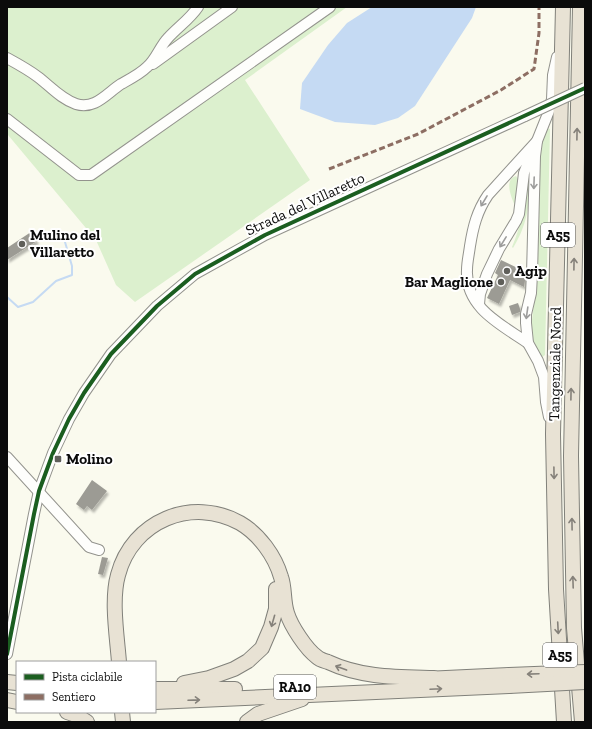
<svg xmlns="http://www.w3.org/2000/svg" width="592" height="729" font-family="'Zilla Slab',serif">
<defs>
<filter id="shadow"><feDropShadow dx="2" dy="3" stdDeviation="1" flood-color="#0004"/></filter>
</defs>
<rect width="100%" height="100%" fill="#fafaee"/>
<g fill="#dcf0ce">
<path d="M7,7H347L245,80L310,180L135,302L116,285L96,240L8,135L7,127Z"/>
<path d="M547,128L550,129L545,355L541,358L533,343L531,329L535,292L540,150Z"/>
<path d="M529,174H530C530,202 528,224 513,248L512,247C522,224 525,200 529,174Z"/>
<path d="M516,176L518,179L516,208C512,199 503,180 516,176Z"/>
</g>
<path fill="#c5daf3" d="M372,7H476L472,18L415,106L398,118L375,125L335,122L300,109L302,83L328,45L347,23Z"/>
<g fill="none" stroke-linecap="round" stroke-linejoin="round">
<path stroke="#c5daf3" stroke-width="2" d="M7,297L18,307L33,302L56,281L72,275V266L65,242"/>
</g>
<g fill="#9c9b94" filter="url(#shadow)">
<path d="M31,232L37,241L7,260V248Z"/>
<path d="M501,260L526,272V274L524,287L510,280L499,304L487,298L498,275L495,273Z"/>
<path d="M518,303L520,309V312L512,315L509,306Z"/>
<path d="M92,480L107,491L92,510L87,506L84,510L76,504Z"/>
<path d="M102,557L108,558L103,575L98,574Z"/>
</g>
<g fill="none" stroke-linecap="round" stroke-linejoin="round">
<defs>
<g id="minor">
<path d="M7,58C18,64 29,70 38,77C50,86 61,99 76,104C95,110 107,93 121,84C130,79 140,74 147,67C156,60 160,46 168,38C178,27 190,19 198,7"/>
<path d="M153,64L232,7"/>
<path d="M7,119L79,175H91L330,7"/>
<path d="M479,304L480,294L487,274L499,249L516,221L519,214L524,173L533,150"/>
<path d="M528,343C502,325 465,308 467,270C467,262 469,254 470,246C473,227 477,211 488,195L537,141"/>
<path d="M549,417L546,402L544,377L538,361L528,343L526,323V314L531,293L532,274L535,156L537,141L549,111L552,99L553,75L557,57"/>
<path d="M7,457L89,547L99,550"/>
<path d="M7,654L34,514L39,491L53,453L69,419L84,393L111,354L157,306L195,274L265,235L525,116"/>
</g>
<g id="highway">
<path d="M563,7L553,434L556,589L564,722"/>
<path d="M580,7L571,456L574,628L582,722"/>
<path d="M119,662C117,636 111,600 118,575C132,521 192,496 240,523C259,534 275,556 281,577C285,588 283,601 287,613C291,626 306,649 317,657C320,660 325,661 328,662C362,678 398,677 434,678"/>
<path d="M425,679L509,675"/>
<path d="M7,682L17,683"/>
<path d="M184,683L209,678L234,669L248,661L262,648L271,627L276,609V589"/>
<path d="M155,689H235"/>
<path d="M7,700L17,702"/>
<path d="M155,702L509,686"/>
<path d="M67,712L76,715L87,722"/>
<path d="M122,712L123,722"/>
<path d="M247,722L258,714L302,699"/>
</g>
</defs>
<use href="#minor" stroke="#93938d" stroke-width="12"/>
<use href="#highway" stroke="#80807a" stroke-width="16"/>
<use href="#minor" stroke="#fefefc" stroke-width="10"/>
<use href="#highway" stroke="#e8e2d4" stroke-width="14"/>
<defs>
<path id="minor-bridge" d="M525,116L585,88"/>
<g id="highway-bridge">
<path d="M509,675L585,672"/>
<path d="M509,686L585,682"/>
</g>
</defs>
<use href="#minor-bridge" stroke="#93938d" stroke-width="12" stroke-linecap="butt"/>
<use href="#highway-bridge" stroke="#80807a" stroke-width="16" stroke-linecap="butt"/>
<use href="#minor-bridge" stroke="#fefefc" stroke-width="10"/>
<use href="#highway-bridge" stroke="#e8e2d4" stroke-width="14"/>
<path stroke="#8d6e63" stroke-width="3" stroke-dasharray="6 3" stroke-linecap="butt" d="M329,169L418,134L501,90L534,69L539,33V7"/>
<defs>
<path id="cycleway" d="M7,654L34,514L39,491L53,453L69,419L84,393L111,354L157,306L195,274L265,235L585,88"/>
</defs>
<use href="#cycleway" stroke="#fff" stroke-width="6"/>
<use href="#cycleway" stroke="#1b5e20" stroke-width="4"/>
</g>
<defs><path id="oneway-shaft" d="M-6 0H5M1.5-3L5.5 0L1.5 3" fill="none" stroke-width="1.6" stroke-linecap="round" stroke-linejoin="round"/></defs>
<g stroke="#85817a">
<use href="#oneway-shaft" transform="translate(577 134) rotate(-89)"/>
<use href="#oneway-shaft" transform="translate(574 264) rotate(-89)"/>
<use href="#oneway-shaft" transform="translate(571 394) rotate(-89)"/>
<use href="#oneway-shaft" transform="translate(554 473) rotate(89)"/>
<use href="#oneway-shaft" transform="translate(572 524) rotate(-91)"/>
<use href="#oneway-shaft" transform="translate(573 582) rotate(-92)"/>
<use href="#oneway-shaft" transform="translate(273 621) rotate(106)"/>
<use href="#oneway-shaft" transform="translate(558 628) rotate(87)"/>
<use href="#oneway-shaft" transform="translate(341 668) rotate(-160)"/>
<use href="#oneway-shaft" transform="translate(533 674) rotate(178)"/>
<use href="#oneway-shaft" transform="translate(436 689) rotate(-3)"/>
<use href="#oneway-shaft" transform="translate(194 700) rotate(-2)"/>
</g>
<g stroke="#9d9d9c">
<use href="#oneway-shaft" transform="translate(534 183) rotate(92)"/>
<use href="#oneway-shaft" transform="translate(484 201) rotate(121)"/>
<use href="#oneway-shaft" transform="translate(503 242) rotate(122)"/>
<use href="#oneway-shaft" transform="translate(527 313) rotate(98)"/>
</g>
<g fill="#5f5f5a" stroke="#fff" stroke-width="1.5">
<circle cx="22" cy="244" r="4"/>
<circle cx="507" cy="271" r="4"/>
<circle cx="501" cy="282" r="4"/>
<rect x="54" y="455" width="8" height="8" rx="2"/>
</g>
<g text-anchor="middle" stroke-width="4" stroke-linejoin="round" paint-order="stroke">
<g fill="#fff" stroke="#545454" stroke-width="1">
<rect x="541" y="223" width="34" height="24" rx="3"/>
<rect x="543" y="643" width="34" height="24" rx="3"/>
<rect x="274" y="675" width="42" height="24" rx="3"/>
</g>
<g font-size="14" font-weight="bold" fill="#0b0b0b">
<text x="558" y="240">A55</text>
<text x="560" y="660">A55</text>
<text x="295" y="692">RA10</text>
</g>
<g font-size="15" fill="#0b0b0b" stroke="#fff">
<text transform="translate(305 204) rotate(-25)" y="5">Strada del Villaretto</text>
<text transform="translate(555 364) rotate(-89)" y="5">Tangenziale Nord</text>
</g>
<g font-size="15" font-weight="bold" fill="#0b0b0b" stroke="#fff" text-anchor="start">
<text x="30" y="240">Mulino del<tspan x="30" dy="17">Villaretto</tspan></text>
<text x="515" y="276">Agip</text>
<text x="493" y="287" text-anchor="end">Bar Maglione</text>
<text x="66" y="464">Molino</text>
</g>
</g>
<rect width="592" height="729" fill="none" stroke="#0b0b0b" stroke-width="16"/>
<rect x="16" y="661" width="140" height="52" fill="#ffffff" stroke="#9d9d9d"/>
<rect x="24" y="674" width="20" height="6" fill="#1b5e20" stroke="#9d9d9d"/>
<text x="52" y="681" font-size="12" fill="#0b0b0b">Pista ciclabile</text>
<rect x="24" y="694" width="20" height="6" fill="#8d6e63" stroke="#9d9d9d"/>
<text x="52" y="701" font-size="12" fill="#0b0b0b">Sentiero</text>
</svg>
